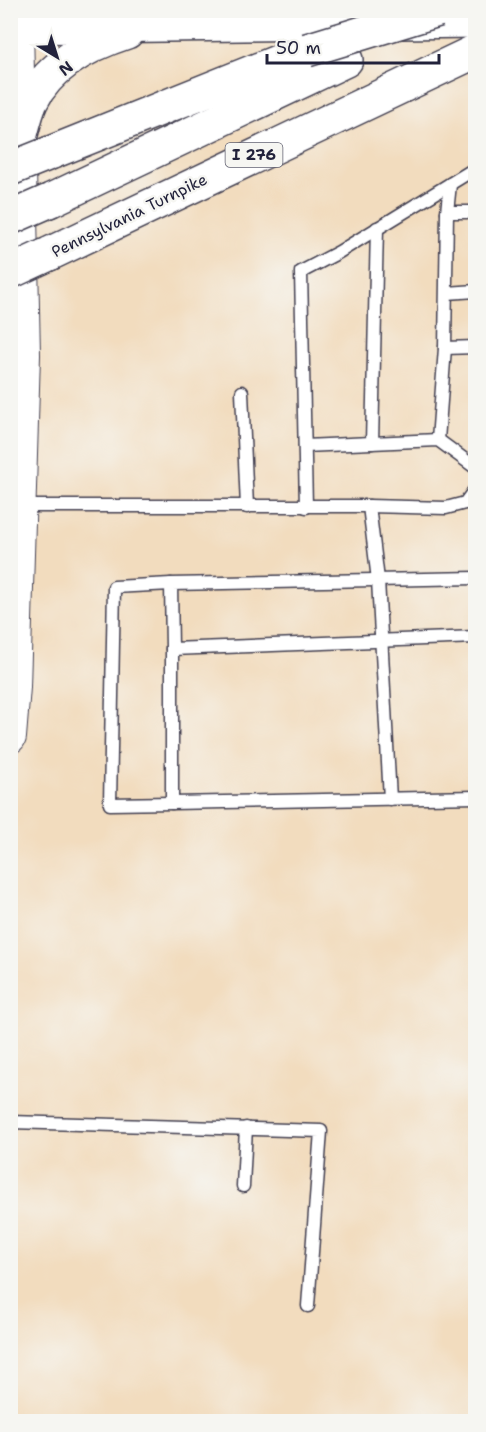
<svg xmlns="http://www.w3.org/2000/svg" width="486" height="1432" font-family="'Shantell Sans',sans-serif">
<rect width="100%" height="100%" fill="#f6f6f2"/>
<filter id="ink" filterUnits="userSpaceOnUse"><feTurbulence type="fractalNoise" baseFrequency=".0167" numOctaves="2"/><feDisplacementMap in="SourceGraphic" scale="12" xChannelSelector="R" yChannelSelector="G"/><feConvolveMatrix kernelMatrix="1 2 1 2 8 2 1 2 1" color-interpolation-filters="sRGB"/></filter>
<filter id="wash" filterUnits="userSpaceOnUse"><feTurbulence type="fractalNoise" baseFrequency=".008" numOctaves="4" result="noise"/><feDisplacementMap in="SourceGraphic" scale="24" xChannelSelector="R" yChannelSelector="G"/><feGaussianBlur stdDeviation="1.35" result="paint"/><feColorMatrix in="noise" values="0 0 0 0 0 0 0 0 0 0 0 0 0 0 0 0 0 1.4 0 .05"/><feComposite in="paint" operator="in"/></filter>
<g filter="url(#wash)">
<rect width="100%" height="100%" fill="#f2dcbe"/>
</g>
<g filter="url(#ink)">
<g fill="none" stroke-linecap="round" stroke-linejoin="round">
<defs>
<g id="service">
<path d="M450,184L447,212L445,348L476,347"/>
<path d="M447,212H476"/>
<path d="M447,293L476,291"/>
<path d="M242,392L247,507"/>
<path d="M438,440L445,348"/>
<path d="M372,443L377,228"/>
<path d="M305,446L438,440L476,468"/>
<path d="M20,506H369L378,580L390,799"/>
<path d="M369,506L446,508L465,503L476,488"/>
<path d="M306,507L301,272L339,252L476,168"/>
<path d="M476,578L171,584L172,649L476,637"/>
<path d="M171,584L114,587L110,804L172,803"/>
<path d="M172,649V803L476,797"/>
<path d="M10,1122L321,1131L308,1306"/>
<path d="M243,1186L246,1128"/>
</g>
<path id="secondary" d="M10,737L14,687L24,355L17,27"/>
<g id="primary">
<path d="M10,27L476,21"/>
<path d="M20,138C23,127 26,113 31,102C49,65 90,44 127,32"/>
</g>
<g id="motorway">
<path d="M50,153L307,50"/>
<path d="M51,200L346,60"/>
<path d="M49,254L476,51"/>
</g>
</defs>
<use href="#service" stroke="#413e4f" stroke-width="15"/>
<use href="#secondary" stroke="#413e4f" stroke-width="34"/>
<use href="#primary" stroke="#413e4f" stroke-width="36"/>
<use href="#motorway" stroke="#413e4f" stroke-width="36"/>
<use href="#service" stroke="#fff" stroke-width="12"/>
<use href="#secondary" stroke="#fff" stroke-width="32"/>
<use href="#primary" stroke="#fff" stroke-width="33"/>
<use href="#motorway" stroke="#fff" stroke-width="33"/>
<defs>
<g id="motorway-bridge">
<path d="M307,50L438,10"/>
<path d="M10,169L50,153"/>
<path d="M10,218L51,200"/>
<path d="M10,272L49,254"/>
</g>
</defs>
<use href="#motorway-bridge" stroke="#413e4f" stroke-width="36" stroke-linecap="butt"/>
<use href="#motorway-bridge" stroke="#fff" stroke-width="33"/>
</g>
</g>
<g text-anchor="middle" stroke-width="5" stroke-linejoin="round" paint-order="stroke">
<rect fill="#f6f6f2" stroke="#626272" stroke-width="1.5" x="225.5" y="143" width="57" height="24" rx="4.5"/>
<g font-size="15" font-weight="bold" fill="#22223b">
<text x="254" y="160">I 276</text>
</g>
<g font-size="16" fill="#22223b" stroke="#f6f6f2">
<text transform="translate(129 215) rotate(-26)" y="6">Pennsylvania Turnpike</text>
</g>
</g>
<rect width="486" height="1432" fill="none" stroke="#f6f6f2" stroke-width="36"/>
<g transform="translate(57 57) rotate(142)" stroke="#f6f6f2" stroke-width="4.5" paint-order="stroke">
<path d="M0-4.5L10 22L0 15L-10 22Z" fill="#22223b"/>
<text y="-9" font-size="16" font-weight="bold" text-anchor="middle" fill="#22223b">N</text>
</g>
<path d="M267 54v9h172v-9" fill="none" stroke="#22223b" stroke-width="3"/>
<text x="276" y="54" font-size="18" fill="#22223b" stroke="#f6f6f2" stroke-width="4.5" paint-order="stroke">50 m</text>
</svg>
